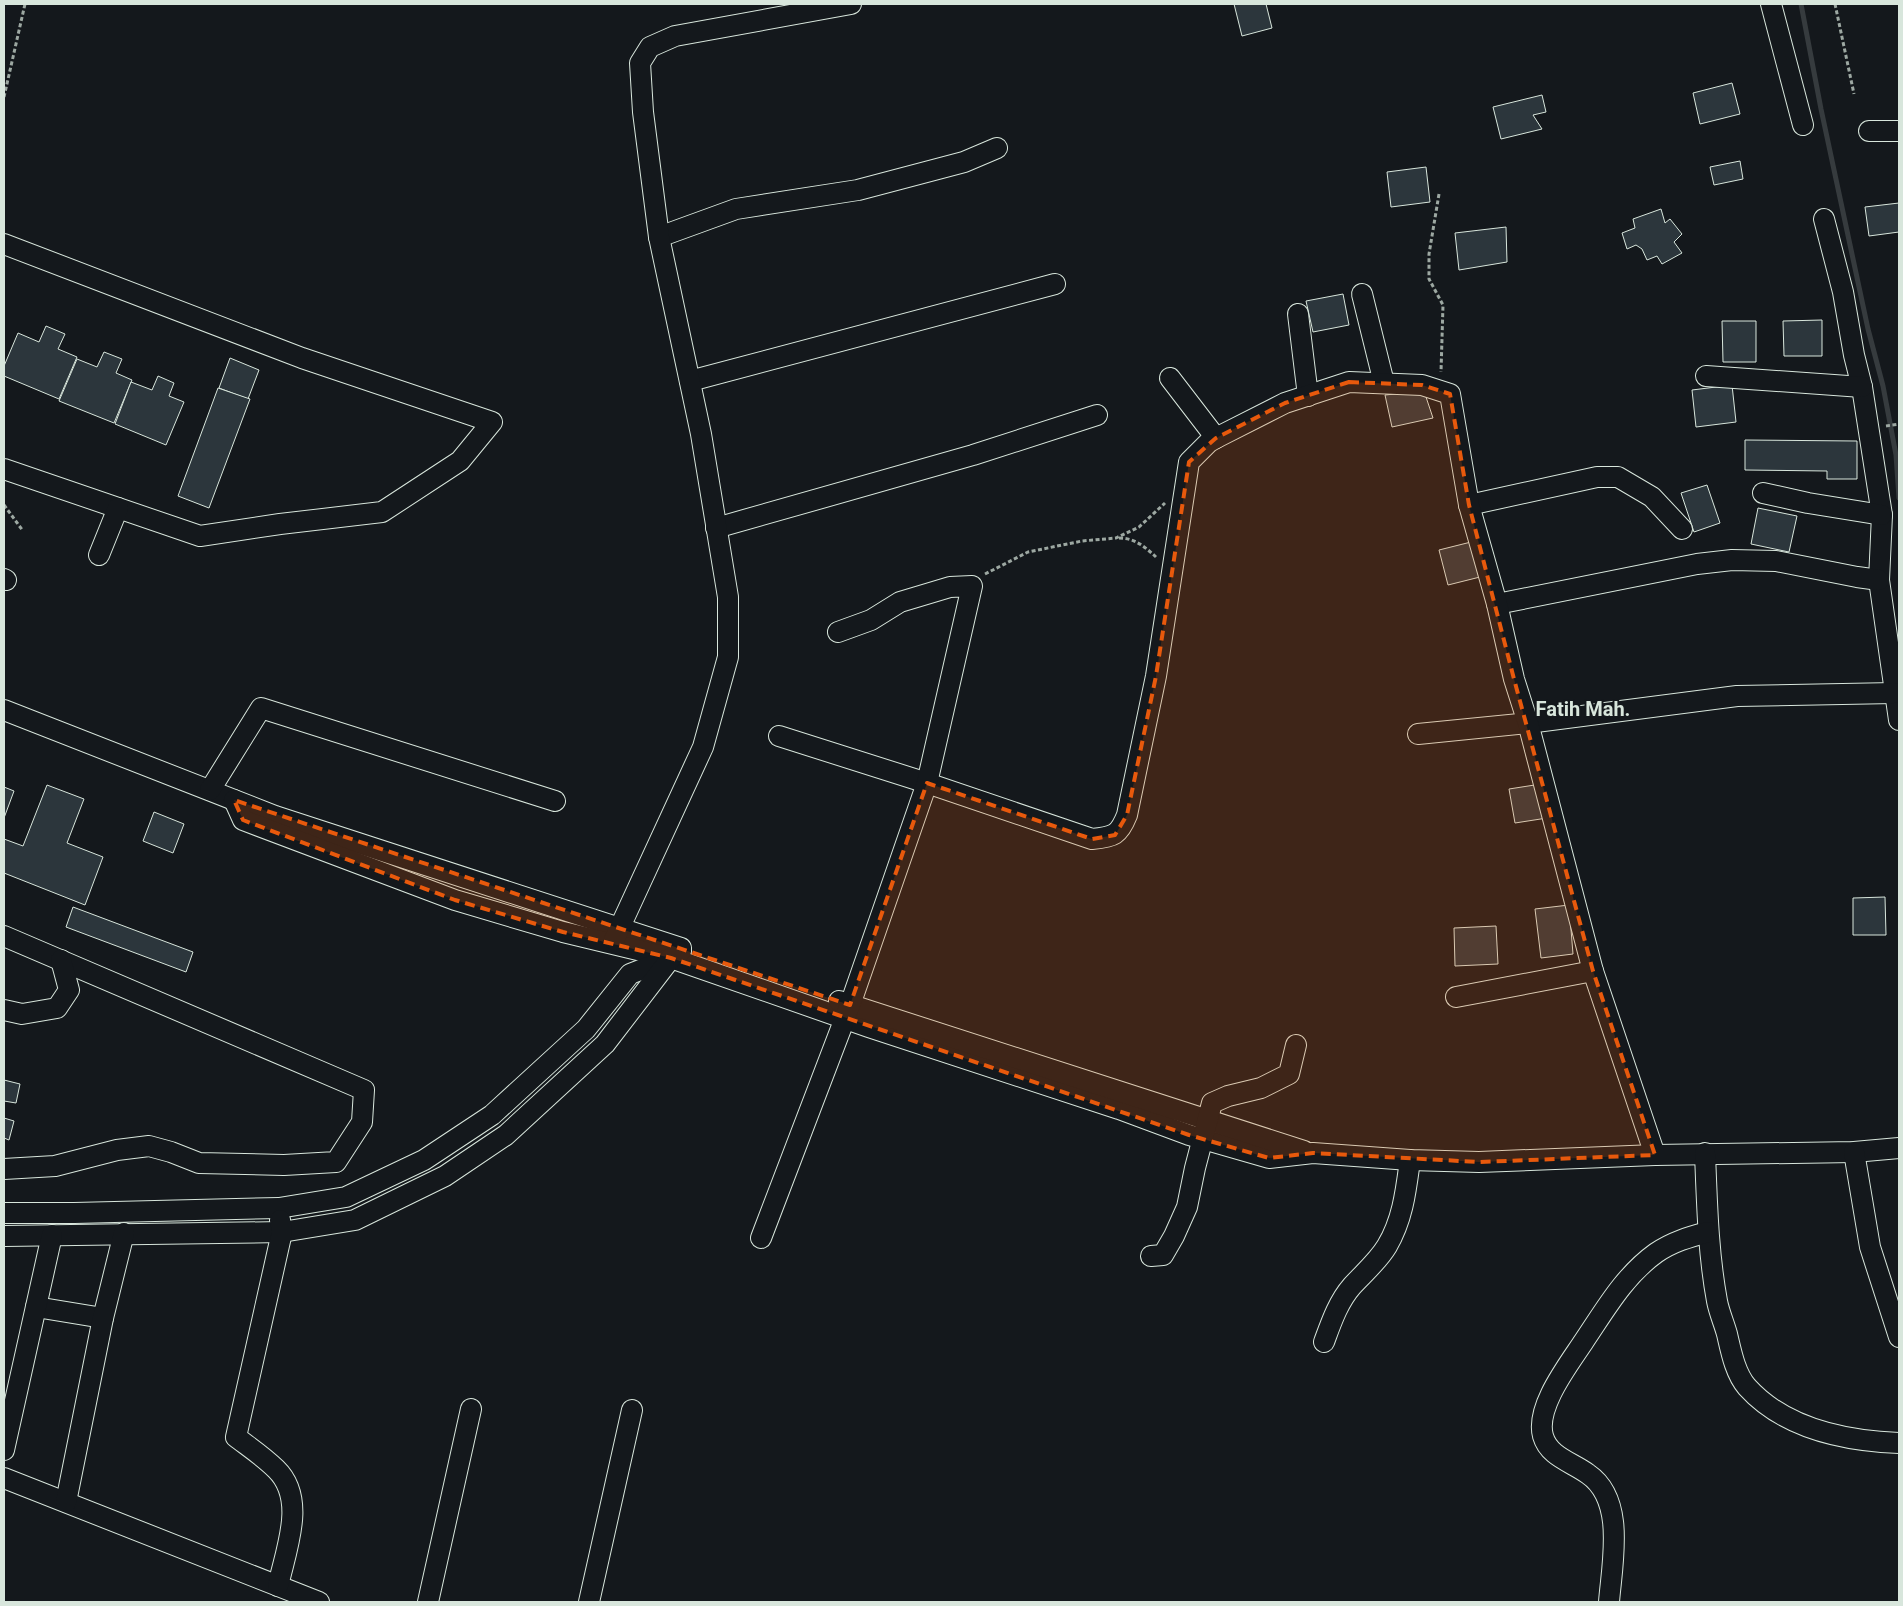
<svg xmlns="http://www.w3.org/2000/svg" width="1903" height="1606" font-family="Roboto,sans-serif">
<rect width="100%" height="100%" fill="#14181c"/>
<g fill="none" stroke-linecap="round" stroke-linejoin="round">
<path stroke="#363b3e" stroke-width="5" d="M1801,4L1821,109L1868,329L1883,386L1896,455L1899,498"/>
</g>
<g fill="#2c363c" stroke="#d8e6dc">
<path d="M1234,4H1266L1272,28L1242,36Z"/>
<path d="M1732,83L1740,114L1700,124L1693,93Z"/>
<path d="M1542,95L1546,112L1533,115L1542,129L1501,139L1493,107Z"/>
<path d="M1740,161L1743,179L1714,185L1710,167Z"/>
<path d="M1426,167L1430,202L1391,207L1387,172Z"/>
<path d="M1899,203V232L1869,236L1865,207Z"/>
<path d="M1661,209L1665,223L1670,219L1682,234L1674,242L1682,253L1662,264L1657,256L1647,260L1642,249L1636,245L1627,249L1622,233L1635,228L1633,219Z"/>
<path d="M1506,227L1507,262L1459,270L1455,233Z"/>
<path d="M1343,294L1349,325L1313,332L1306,301Z"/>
<path d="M1822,320V356H1784L1783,321Z"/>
<path d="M1722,321H1756V362H1723Z"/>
<path d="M46,326L65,334L58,349L77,357L59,399L4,376V366L18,333L39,342Z"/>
<path d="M104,352L122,359L116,373L132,380L114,423L59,401L77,359L97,367Z"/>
<path d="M230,358L259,370L248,399L219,388Z"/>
<path d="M158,376L174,383L169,396L184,402L166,445L115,424L131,382L152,390Z"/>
<path d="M1732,385L1736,422L1696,427L1692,390Z"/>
<path d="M218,388L250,399L209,508L178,496Z"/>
<path d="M1424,391L1433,418L1392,427L1385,395Z"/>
<path d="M1745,440L1857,441V479H1827V471L1745,470Z"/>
<path d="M1707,485L1720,523L1694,532L1681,493Z"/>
<path d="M1758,508L1797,516L1789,552L1751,544Z"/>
<path d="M1475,541L1484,576L1448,585L1439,550Z"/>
<path d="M1541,784L1547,818L1515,823L1509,789Z"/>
<path d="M47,785L84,799L67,843L103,857L85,905L4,873V839L23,846Z"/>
<path d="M4,787L14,791L4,818Z"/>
<path d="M154,812L184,824L173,853L143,841Z"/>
<path d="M1885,897L1886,935H1853V898Z"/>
<path d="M1569,905L1573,954L1541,958L1535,909Z"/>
<path d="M73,907L193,952L186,972L66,927Z"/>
<path d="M1496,926L1498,964L1455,966L1454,928Z"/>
<path d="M4,1080L20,1084L16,1103L4,1101Z"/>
<path d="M4,1118L14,1121L9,1140L4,1138Z"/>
</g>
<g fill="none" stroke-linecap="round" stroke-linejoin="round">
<defs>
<g id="minor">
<path d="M1771,4L1803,125"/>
<path d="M1869,131H1899"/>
<path d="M1824,219L1843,292L1854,355L1862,387L1882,515L1879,580L1899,720"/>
<path d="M659,237L736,209L858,190L964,162L997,148"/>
<path d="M4,244L302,358L492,422L460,461L382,512L280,524L200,536L4,469"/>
<path d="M1362,294L1384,383"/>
<path d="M1298,314L1308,396"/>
<path d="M1706,376L1862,387"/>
<path d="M1170,378L1216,438"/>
<path d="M690,381L1055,284"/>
<path d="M1763,493L1808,503L1882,515"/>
<path d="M1469,505L1597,477H1618L1652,497L1682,529"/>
<path d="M716,528L973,455L1097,415"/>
<path d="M99,555L118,508"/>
<path d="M4,579L6,580"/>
<path d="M1497,604L1697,564L1732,560L1776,561L1857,577L1879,580"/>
<path d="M4,710L275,816L681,948"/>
<path d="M1418,734L1528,723L1737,696L1894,693"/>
<path d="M779,736L927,783L1092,839C1114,837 1119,835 1127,815L1156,676L1189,462L1209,442L1216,438L1285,403L1349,382L1422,385L1450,394L1469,505L1497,604L1514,679L1528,723L1593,971L1655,1155"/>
<path d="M210,790L261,708L555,801"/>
<path d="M234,800L243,820L455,900L563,932L671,958L869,1027L1119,1109L1189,1135L1269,1158L1313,1153L1410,1160L1479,1162L1655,1155L1854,1152L1899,1148"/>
<path d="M4,936L364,1090L362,1122L336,1162L284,1165L199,1163L171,1152L149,1146L117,1150L55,1166L4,1169"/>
<path d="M614,940L703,747L728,657V597L701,434L659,237L643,112L640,63L650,47L675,36L851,4"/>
<path d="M1456,997L1593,971"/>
<path d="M839,1001L1304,1151"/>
<path d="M4,1010L22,1014L57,1008L69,990L61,960"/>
<path d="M1854,1152L1870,1247L1899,1337"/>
<path d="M1705,1153C1707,1203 1708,1252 1717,1301C1719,1312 1724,1323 1727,1334C1731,1351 1735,1373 1747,1387C1785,1429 1845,1441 1899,1443"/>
<path d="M4,1213H74L279,1208L346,1197L424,1160L492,1115L586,1029L630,974L671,958"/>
<path d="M4,1236L282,1232L355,1220L445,1176L506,1135L605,1044L671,958L681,951"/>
<path d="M761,1238L850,1005L927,783L972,586L950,587L900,602L871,620L838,632"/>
<path d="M1151,1256L1163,1255L1174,1236L1187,1207L1195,1168L1212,1103L1228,1096L1261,1088L1289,1074L1296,1045"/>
<path d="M36,1307L103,1318"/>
<path d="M1324,1342C1331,1323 1338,1302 1352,1286C1364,1273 1378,1261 1387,1246C1403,1219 1406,1190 1410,1160"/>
<path d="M4,1450L52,1235"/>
<path d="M4,1478L319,1602"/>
<path d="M66,1502L103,1318L124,1233"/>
<path d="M278,1586C286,1549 307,1499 276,1469C264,1457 249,1447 236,1437L282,1232L280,1220"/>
<path d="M428,1602L471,1409"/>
<path d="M589,1602L632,1410"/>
<path d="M1609,1602C1612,1563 1626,1500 1588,1474C1572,1462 1549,1457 1543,1436C1535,1407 1569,1364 1584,1341C1605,1310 1624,1276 1656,1253C1672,1242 1689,1237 1708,1232"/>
</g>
</defs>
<use href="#minor" stroke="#d8e6dc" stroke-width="22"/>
<g stroke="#9da8a2" stroke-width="3" stroke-dasharray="4 2.5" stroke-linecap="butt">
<path d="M1835,4L1854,94"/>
<path d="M4,97L25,4"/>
<path d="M1439,194L1429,254V279L1443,305L1441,372"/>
<path d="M1886,426L1899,424"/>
<path d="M4,505L23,531"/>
<path d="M1119,538C1135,538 1145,547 1156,557"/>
<path d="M985,574L1028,552L1082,541L1116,538L1139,527L1165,503"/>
</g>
<use href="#minor" stroke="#14181c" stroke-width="20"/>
</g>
<path fill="#e8590c" fill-opacity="0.2" stroke="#e8590c" stroke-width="4" stroke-dasharray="10 6" stroke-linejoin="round" d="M1349,382L1422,385L1450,394L1469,505L1514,679L1593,971L1655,1155L1479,1162L1313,1153L1269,1158L1189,1135L671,958L563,932L455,900L243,820L234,800L850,1005L927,783L1092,839L1115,835L1127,815L1156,676L1189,462L1216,438L1285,403Z"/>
<g text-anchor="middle" stroke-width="4" stroke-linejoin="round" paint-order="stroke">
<g font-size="20" font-weight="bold" fill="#d8e6dc" stroke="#14181c">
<text x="1583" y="716">Fatih Mah.</text>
</g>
</g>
<rect width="1903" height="1606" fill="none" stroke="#d8e6dc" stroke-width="10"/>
</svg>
